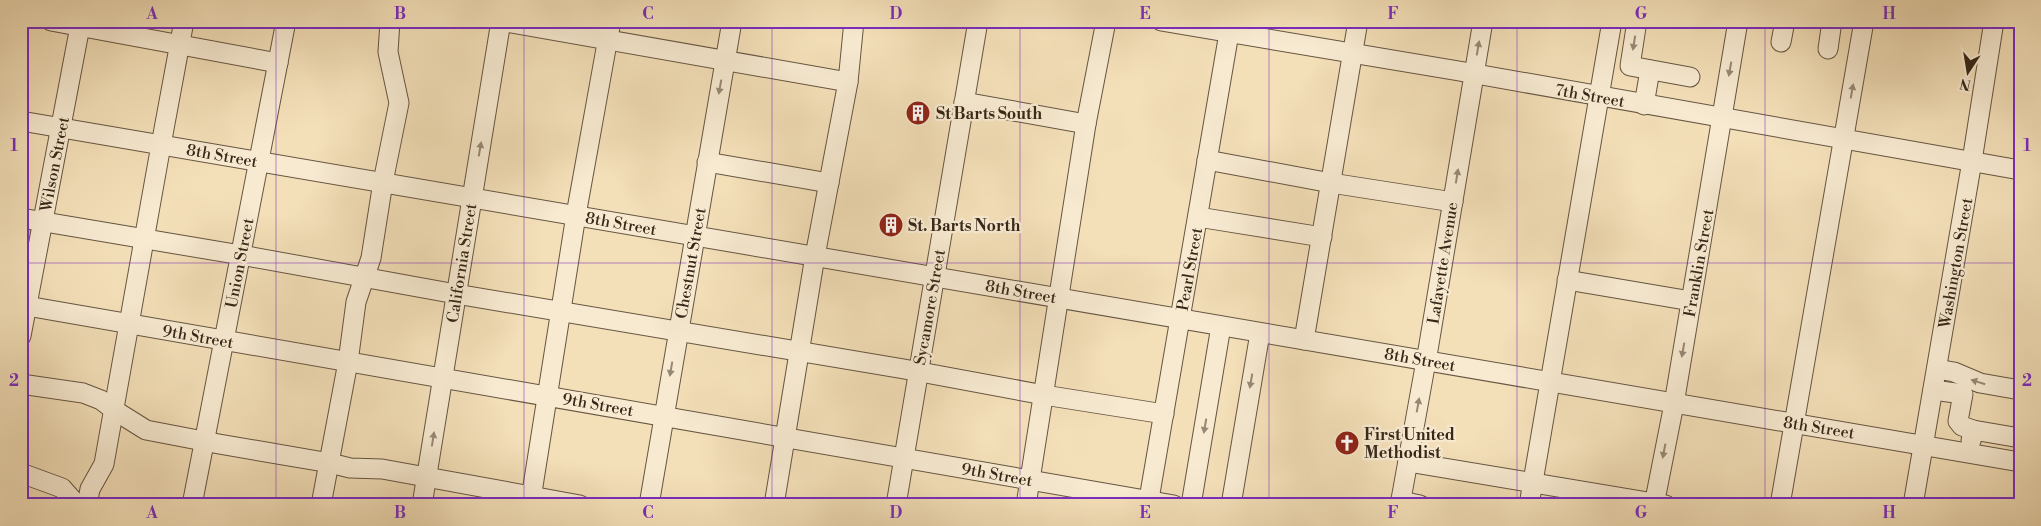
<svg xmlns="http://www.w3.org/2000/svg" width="2041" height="526" font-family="'Libre Bodoni',serif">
<rect width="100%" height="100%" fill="#f3dfb8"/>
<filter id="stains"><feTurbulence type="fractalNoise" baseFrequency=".004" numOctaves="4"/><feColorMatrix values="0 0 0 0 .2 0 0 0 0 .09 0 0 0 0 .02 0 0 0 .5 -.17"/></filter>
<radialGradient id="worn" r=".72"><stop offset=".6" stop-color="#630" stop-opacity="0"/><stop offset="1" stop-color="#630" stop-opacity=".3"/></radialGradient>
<path fill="#bdc18d" stroke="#7a7453" d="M21,223L34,225L21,294Z"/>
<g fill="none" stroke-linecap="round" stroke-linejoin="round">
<defs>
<g id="minor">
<path d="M51,21L278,63"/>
<path d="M500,21L848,82"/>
<path d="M1161,21L1459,71L2020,170"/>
<path d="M1637,21L1630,66L1690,77"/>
<path d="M1781,42L1785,21"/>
<path d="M1828,49L1832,21"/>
<path d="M964,102L1086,124"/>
<path d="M1644,105L1650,70"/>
<path d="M21,121L2020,462"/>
<path d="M1207,160L1331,183L1453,202"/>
<path d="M707,162L829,183"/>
<path d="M1198,217L1322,237"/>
<path d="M21,218L241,255L456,294L904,369L1044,395L1164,414"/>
<path d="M1567,280L1691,301"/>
<path d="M21,305L1174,505"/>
<path d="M21,336L81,21"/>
<path d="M1304,340L1358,21"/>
<path d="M1937,369L1954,372L1980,383L2020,390"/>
<path d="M21,384L83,393L101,400L114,410L146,430L219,444L330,463L350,468L382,469L580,505"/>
<path d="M1933,390L1963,394L1958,421L1962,426L1973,430"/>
<path d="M1971,441L1973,430L2020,438"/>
<path d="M1408,462L1666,505"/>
<path d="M21,473L62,488L77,505"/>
<path d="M1401,501L1420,505"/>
<path d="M87,505L90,489L104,464L161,145L184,21"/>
<path d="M192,505L286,21"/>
<path d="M321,505L348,362L356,302L371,258L383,182L399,103L388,52L390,21"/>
<path d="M422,505L501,21"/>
<path d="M530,505L576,215L611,21"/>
<path d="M649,505L732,21"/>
<path d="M774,505L815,256L848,82L854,21"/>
<path d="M896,505L978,21"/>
<path d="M1026,505L1086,124L1106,21"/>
<path d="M1148,505L1229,33"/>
<path d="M1191,505L1221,326"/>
<path d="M1231,505L1260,333"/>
<path d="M1400,505L1428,350L1483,21"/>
<path d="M1529,505L1612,21"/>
<path d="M1654,505L1674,404L1738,21"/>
<path d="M1780,505L1864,21"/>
<path d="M1913,505L1972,161L1994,21"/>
</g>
</defs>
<use href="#minor" stroke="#665541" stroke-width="21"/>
<use href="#minor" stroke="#f7ead1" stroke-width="19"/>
</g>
<defs><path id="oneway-solid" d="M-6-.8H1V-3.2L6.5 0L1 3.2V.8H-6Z" transform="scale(1.25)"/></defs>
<g fill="#978875">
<use href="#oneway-solid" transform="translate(1634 43) rotate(99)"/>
<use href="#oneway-solid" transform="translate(1478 48) rotate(-80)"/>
<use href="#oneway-solid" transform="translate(1730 69) rotate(100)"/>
<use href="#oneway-solid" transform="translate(720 87) rotate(100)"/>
<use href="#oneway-solid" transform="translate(1852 91) rotate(-80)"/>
<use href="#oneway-solid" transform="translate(480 149) rotate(-80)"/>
<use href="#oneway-solid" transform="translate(1457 176) rotate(-81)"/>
<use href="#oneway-solid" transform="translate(1683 350) rotate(100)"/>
<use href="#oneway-solid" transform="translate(671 369) rotate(100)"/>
<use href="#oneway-solid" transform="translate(1251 381) rotate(100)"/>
<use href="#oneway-solid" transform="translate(1978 382) rotate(-162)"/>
<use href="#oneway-solid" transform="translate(1418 405) rotate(-80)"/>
<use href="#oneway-solid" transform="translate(1205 426) rotate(100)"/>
<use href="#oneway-solid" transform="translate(433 439) rotate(-81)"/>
<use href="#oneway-solid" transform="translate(1664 451) rotate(101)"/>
</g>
<path fill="none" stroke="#7b2cbf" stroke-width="1" stroke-opacity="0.55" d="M276,21V505M524,21V505M772,21V505M1020,21V505M1269,21V505M1517,21V505M1765,21V505M21,263H2020"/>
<defs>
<symbol id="building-disc" viewBox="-11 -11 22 22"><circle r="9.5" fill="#8f2418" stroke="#f7ead1"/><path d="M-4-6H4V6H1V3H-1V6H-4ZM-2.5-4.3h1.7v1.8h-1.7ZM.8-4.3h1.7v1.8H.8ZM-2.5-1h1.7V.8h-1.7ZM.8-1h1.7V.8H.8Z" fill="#fff"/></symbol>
<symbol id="church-disc" viewBox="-11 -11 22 22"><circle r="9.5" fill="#8f2418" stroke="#f7ead1"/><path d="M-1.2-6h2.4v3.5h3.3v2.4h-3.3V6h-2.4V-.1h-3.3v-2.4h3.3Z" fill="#fff"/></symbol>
</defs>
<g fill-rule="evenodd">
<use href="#building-disc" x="904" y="99" width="28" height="28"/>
<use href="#building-disc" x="877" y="211" width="28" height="28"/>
<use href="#church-disc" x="1333" y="429" width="28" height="28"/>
</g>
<g text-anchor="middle" stroke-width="4.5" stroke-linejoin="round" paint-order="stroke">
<g font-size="16" fill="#372719" stroke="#f7ead1">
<text transform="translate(1590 95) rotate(10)" y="6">7th Street</text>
<text transform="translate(222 155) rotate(10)" y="6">8th Street</text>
<text transform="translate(54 164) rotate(-79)" y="6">Wilson Street</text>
<text transform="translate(621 223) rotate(10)" y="6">8th Street</text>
<text transform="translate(239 263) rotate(-79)" y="6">Union Street</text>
<text transform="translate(461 263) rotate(-81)" y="6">California Street</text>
<text transform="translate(690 263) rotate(-80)" y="6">Chestnut Street</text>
<text transform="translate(1442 263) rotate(-81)" y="6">Lafayette Avenue</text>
<text transform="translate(1698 263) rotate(-80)" y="6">Franklin Street</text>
<text transform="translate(1955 263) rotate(-80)" y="6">Washington Street</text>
<text transform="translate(1189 269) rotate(-80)" y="6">Pearl Street</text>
<text transform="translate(1021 291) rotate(10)" y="6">8th Street</text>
<text transform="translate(929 307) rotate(-80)" y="6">Sycamore Street</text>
<text transform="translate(198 336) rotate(10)" y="6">9th Street</text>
<text transform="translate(1420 359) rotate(10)" y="6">8th Street</text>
<text transform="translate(598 404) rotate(10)" y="6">9th Street</text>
<text transform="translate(1819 427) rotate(9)" y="6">8th Street</text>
<text transform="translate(997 474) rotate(10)" y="6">9th Street</text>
</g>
<g font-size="16" font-weight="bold" fill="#372719" stroke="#f7ead1" text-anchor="start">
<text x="936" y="119">St Barts South</text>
<text x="908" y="231">St. Barts North</text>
<text x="1364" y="440">First United<tspan x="1364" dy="18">Methodist</tspan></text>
</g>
</g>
<rect width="2041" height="526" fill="none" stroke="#f3dfb8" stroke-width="55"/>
<g transform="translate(1968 72) rotate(192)" stroke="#f7ead1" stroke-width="4" paint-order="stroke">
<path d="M0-4L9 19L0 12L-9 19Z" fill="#372719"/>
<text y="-8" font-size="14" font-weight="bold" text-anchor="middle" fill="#372719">N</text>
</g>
<rect x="28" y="28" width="1986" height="470" fill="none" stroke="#7b2cbf" stroke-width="2"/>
<g font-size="16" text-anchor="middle" font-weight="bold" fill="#7b2cbf">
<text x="152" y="19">A</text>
<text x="400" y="19">B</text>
<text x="648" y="19">C</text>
<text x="896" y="19">D</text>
<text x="1145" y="19">E</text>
<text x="1393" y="19">F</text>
<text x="1641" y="19">G</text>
<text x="1889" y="19">H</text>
<text x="14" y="151">1</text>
<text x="2027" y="151">1</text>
<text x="14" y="386">2</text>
<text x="2027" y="386">2</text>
<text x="152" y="518">A</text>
<text x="400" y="518">B</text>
<text x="648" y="518">C</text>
<text x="896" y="518">D</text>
<text x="1145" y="518">E</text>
<text x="1393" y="518">F</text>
<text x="1641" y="518">G</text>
<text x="1889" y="518">H</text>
</g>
<rect width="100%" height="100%" filter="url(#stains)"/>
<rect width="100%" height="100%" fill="url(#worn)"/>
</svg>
